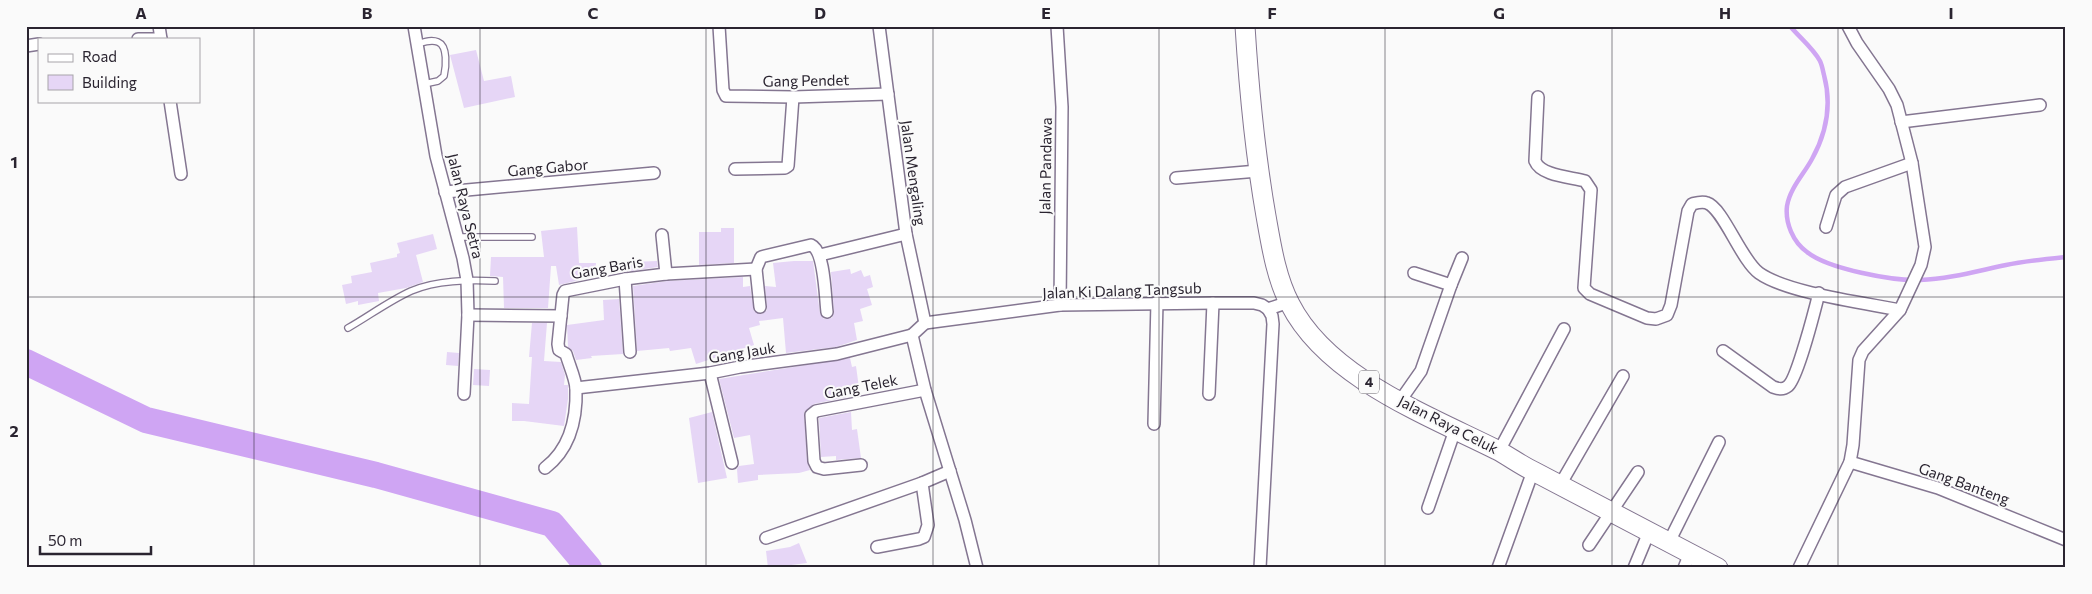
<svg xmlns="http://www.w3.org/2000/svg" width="2092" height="594" font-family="Commissioner,sans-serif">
<rect width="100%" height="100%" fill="#fafafa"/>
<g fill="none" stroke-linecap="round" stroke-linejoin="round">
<path stroke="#cfa5f3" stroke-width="4.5" d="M1790,26C1799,37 1813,48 1820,61C1822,65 1823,71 1824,75C1832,105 1827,132 1812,159C1804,174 1790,188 1787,206C1785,223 1793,242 1807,252C1828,269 1893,281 1920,280C1949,279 1977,271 2006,265C2025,261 2046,259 2066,257"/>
<path stroke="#cfa5f3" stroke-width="26" d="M26,362L146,420L376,475L552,524L589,568"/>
</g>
<g fill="#e6d6f6">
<path d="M476,50L484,81L511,76L515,97L464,108L450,55Z"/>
<path d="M577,227L579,263H596L595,276L580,275V280L559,285L556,266H551L548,308H504L503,277L490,276L491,257H544L541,231Z"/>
<path d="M721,228H734V263L699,265V232H721Z"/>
<path d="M433,234L437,249L416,255L423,282L406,288L378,293L379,301L358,305V301L346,304L342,285L352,283L351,276L372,272L370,263L397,257V254L400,253L397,243Z"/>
<path d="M657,261L658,267L631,271V262Z"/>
<path d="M794,261H813L820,313L824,319L832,318L834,312L831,272L850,269L851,274L861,270L864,277L870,275L873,287L867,289L872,305L860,309L863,321L854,323L857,340L836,347L786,353L783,318L759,321L760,325L749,328L754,345L696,364L691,348L670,351L669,348L637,351L633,286L667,281L743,277V287L750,286L754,311L761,314L767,310V307L765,286L776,287L773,263Z"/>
<path d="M619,299L623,354L591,356L592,358L576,360L573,351L568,347L567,325L604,320L603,300Z"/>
<path d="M532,323H547L544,361L561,362L565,375L564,385H568V399L564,426L524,421H512V403L529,404L532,357H529Z"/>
<path d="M447,352L459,353L458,366L446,365Z"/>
<path d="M850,358L852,367L856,366L859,388L847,390V397L814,404L804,412L807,461L810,470L799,473L758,475V480L738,483L737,469L739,466L754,464L750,435L734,438L719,379Z"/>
<path d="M474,369L490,370L489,386L473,385Z"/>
<path d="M712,412L727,478L698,483L689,418Z"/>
<path d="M851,412L852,430L857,429L861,458L836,460V456L821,457L819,418Z"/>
<path d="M799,543L807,563L768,568L766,551L790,547Z"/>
</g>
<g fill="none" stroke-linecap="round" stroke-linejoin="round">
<defs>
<g id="service">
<path d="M417,44C424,42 431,39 438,42C448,46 446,67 444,76L438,81L424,84"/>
<path d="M457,237H532"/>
<path d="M348,328C369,316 389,301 411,291C437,280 468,280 495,281"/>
</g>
<g id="minor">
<path d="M159,26L161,39"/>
<path d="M414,26L436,156L463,258L467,280L468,315L464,394"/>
<path d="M719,26L723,90L726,96L793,97L888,94"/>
<path d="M879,26L906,234L925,323"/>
<path d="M1057,26L1062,107L1060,305"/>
<path d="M138,39H161"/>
<path d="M26,46L39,44"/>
<path d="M1538,97L1535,161C1541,176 1571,177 1585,181L1591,190L1584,288L1590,294L1647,318L1656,319L1667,315L1671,305L1688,211L1692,204C1696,203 1702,201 1707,203C1723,208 1741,260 1759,273C1787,293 1865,303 1900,310"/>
<path d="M170,101L181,174"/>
<path d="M1901,122L2040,105"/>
<path d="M735,169L785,168L788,166L793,97"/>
<path d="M1176,178L1258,171"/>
<path d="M445,192L654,173"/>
<path d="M1826,227L1836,195L1845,187L1912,163"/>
<path d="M662,235L666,274"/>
<path d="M820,255L906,234"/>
<path d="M1414,273L1451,285"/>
<path d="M625,279L630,352"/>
<path d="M760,307L756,269L761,257L811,245C825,251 825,297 827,312"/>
<path d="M468,315L561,316"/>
<path d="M925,323L1060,305L1213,303H1254L1262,305L1268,309L1289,302"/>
<path d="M925,323L912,335L925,390L965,520L977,568"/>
<path d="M1723,351L1773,387C1779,389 1783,390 1788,386C1797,379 1815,309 1819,293"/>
<path d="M710,373L732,463"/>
<path d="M576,388L710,373L740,367L837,354L912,335"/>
<path d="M1209,394L1213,303"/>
<path d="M1400,401L1421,371L1451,285L1462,258"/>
<path d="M1154,424L1157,302"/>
<path d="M1499,451L1564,329"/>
<path d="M1850,462L1938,488L2066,540"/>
<path d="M861,465L824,469L817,467L814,461L811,415L816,411L925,390"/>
<path d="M545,468C570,449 577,418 576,388C575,377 569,365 566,354L559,350L558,344L563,295L565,291L625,279L666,274L756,269"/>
<path d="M1560,485L1623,376"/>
<path d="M1428,508L1455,430"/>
<path d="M766,538L922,483L950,471"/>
<path d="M1669,542L1719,442"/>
<path d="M1589,545L1638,472"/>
<path d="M877,547L919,539L924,537L928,525L922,483"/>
<path d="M1260,568L1273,324L1272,316L1268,309"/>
<path d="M1498,568L1533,471"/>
<path d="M1634,568L1649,532"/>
<path d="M1684,568L1690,553"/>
<path d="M1799,568L1850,462L1853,445L1859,360L1863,351L1900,310L1921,265L1925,247L1912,163L1897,105L1889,89L1857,43L1848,26"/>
</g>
<path id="trunk" d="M1245,26C1249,90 1255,153 1266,216C1271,244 1276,278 1290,304C1327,377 1427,415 1497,450C1510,457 1522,466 1535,472C1596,504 1657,536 1718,568"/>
</defs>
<use href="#service" stroke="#847691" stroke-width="8"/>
<use href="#minor" stroke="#847691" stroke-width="14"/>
<use href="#trunk" stroke="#847691" stroke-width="21"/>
<use href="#service" stroke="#fff" stroke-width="5.5"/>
<use href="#minor" stroke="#fff" stroke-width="11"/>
<use href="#trunk" stroke="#fff" stroke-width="19"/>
</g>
<path fill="none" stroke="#2a2430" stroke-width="1" stroke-opacity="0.55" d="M254,26V568M480,26V568M706,26V568M933,26V568M1159,26V568M1385,26V568M1612,26V568M1838,26V568M26,297H2066"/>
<g text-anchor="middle" stroke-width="4" stroke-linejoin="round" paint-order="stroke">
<rect fill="#fafafa" stroke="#68646d" stroke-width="1" x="1359" y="370.5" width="20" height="23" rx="4"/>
<g font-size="14" font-weight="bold" fill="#2a2430">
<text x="1369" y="387">4</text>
</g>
<g font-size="15" fill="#2a2430" stroke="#fafafa">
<text transform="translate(806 81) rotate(-1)" y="5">Gang Pendet</text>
<text transform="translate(1046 166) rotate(-89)" y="5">Jalan Pandawa</text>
<text transform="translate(548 168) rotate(-5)" y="5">Gang Gabor</text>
<text transform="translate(913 173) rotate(82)" y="5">Jalan Mengaling</text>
<text transform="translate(465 206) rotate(76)" y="5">Jalan Raya Setra</text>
<text transform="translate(607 268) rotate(-10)" y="5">Gang Baris</text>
<text transform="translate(1122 291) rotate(-2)" y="5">Jalan Ki Dalang Tangsub</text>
<text transform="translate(742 353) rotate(-9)" y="5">Gang Jauk</text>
<text transform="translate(861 387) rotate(-11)" y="5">Gang Telek</text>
<text transform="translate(1448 425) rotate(27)" y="5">Jalan Raya Celuk</text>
<text transform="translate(1964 484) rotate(20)" y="5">Gang Banteng</text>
</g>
</g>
<rect width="2092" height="594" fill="none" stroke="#fafafa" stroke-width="55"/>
<rect x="38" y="38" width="162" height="65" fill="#fafafa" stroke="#a7a4a9"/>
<rect x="48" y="54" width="25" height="8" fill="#ffffff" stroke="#a7a4a9"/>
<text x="82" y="62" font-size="15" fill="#2a2430">Road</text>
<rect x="48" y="75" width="25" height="15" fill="#e6d6f6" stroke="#a7a4a9"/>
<text x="82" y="88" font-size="15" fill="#2a2430">Building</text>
<path d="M40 546v8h111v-8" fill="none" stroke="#2a2430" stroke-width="2.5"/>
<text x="48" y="546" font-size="15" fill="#2a2430" stroke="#fafafa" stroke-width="4" paint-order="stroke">50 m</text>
<rect x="28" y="28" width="2036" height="538" fill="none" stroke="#2a2430" stroke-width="2"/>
<g font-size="16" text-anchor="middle" font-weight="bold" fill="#2a2430">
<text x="141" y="19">A</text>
<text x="367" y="19">B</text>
<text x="593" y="19">C</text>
<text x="820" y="19">D</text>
<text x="1046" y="19">E</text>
<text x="1272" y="19">F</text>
<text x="1499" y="19">G</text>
<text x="1725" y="19">H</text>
<text x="1951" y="19">I</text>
<text x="14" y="168">1</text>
<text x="14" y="437">2</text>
</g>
</svg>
